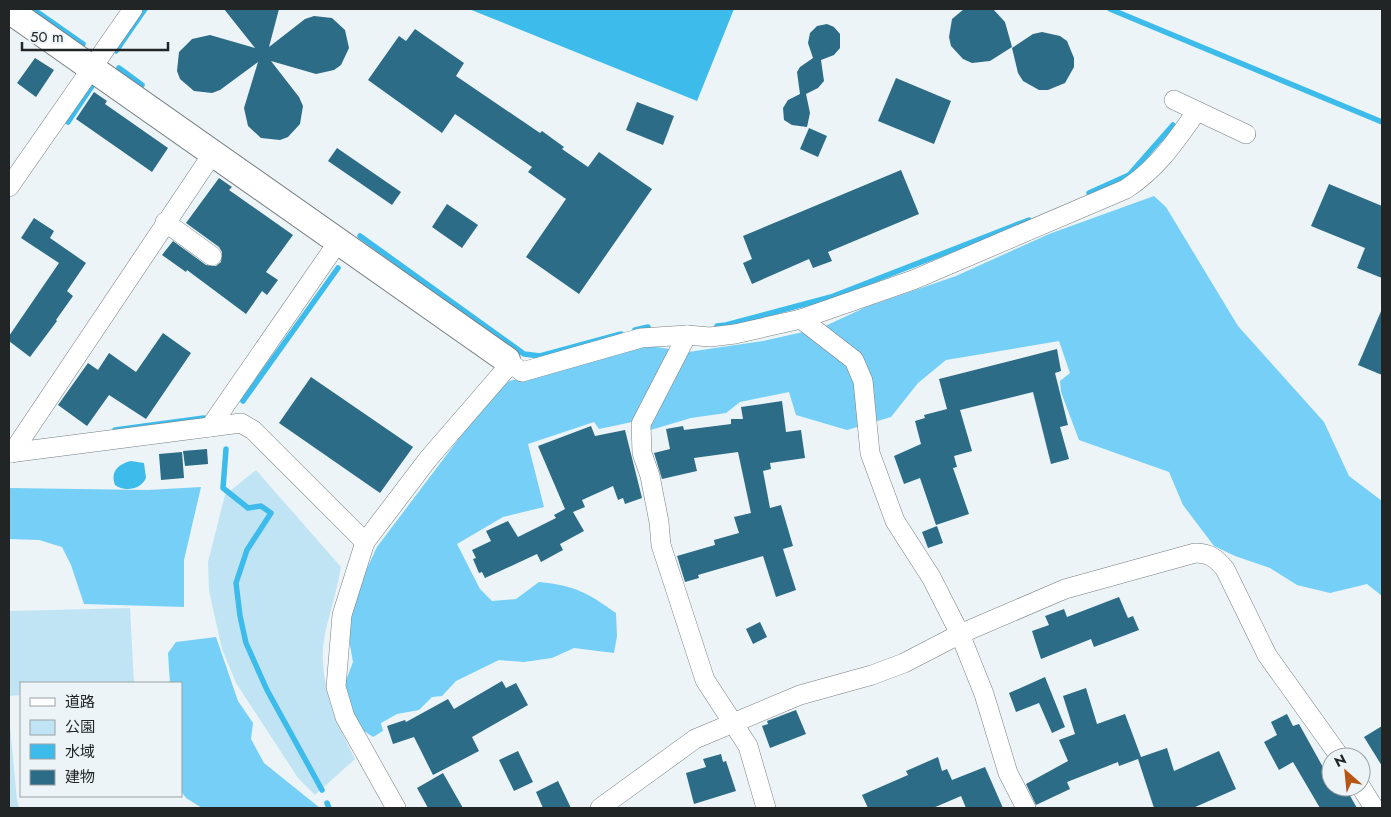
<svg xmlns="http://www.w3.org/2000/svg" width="1391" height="817" font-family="Jost,'Noto Sans JP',sans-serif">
<rect width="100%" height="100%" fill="#ecf4f8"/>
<g fill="#c1e4f5">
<path d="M256,470L341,567C337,590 330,612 325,634C316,677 336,722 355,759L315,795L298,778L236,683L222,649L209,591L208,562L225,495Z"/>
<path d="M130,608L134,683H21V695L9,696V611Z"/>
<path d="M9,715L17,800L19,808H9Z"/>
</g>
<g fill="#75cff6">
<path d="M1154,196L1166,207L1238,326L1324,422L1349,476L1382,501V596L1367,584L1330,593L1297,585L1270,568L1235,556L1214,546L1183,505L1169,472L1079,440L1061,392L1060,381L1070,373L1059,341L946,360L918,383L891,417L847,430L796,415L789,392L740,402L726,413L691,418L637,434L632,422L599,429L594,422L528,444L544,507L503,517L457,544L480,589L492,601L516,599L539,582C576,586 586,592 616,613L617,636L614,653L574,648L552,658L524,662L499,660L456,681L442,696L432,697L419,710L397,714L381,723L383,731L373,737L361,729L343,688L353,662L347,628L362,579L377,547L488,400L509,381L584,364L644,345L688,352L763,341L821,328L866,307L956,276L1049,234Z"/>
<path d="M201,487L184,560V607L84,604L71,565L62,547L39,540L9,539V488L148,490Z"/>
<path d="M216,637L238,701L253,723L251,739L264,763L320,808H202L186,798L181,791V683H170L168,653L176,642Z"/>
</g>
<g fill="#3dbcec">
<path d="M469,9H734L697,101Z"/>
<path d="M131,461L144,463L146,478C141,490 124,492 115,485C110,472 118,464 131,461Z"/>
</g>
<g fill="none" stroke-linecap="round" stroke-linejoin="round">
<g stroke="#3dbcec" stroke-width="5.5">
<path d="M33,9L83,44"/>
<path d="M1110,9L1382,122"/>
<path d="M116,51L145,9"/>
<path d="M119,68L142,85"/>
<path d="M68,122L92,86"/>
<path d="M1089,193L1129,175L1173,125"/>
<path d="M360,236L524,354L540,356L621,334"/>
<path d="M717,326L726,325L831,297L1029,220"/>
<path d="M635,330L648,327"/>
<path d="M243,401L338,268"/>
<path d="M115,430L204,418"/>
<path d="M226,449L223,488L248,508L261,506L271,513L247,550L236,583L240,616L246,643L267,690L322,790"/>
<path d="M327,803L329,808"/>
</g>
</g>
<g fill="#2c6c86">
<path d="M224,9H279L269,47L305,19L314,16L332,18L345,30L349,48L341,65L334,70L316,74L271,61L299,97L303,106L300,124L288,137L280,140L261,138L248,126L244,108L258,62L220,90L212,93L194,91L180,79L177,71L179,52L192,39L210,35L255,48Z"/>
<path d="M964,9H993L1005,22L1012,47L990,61L972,63L963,59L951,46L949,37L952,19Z"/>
<path d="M827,24L834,27L840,34V48L834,55L821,60L824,81L818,88L806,94L810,113L807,127L792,125L784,120L783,108L788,100L800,94L797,72L800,67L813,58L808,43L810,33L817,26Z"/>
<path d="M415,29L464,63L456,76L540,133L542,131L564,147L562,149L588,167L599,152L652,189L579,294L526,257L566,199L528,172L532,167L455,114L442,133L368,80L399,36L406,41Z"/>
<path d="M1042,32L1060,36L1067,41L1074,58V67L1065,83L1048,90H1039L1023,81L1018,73L1012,48L1033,34Z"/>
<path d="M35,58L54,70L36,97L17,83Z"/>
<path d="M896,78L951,101L934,144L878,121Z"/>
<path d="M94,92L107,101L105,104L168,148L152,172L76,119Z"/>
<path d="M637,102L674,116L663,145L626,130Z"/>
<path d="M809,128L827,136L818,157L800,149Z"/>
<path d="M337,148L401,192L392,205L328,161Z"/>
<path d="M901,170L919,214L828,252L832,261L813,268L809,259L752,284L743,263L752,259L743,236Z"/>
<path d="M219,178L232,187L229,190L293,235L266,272L278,280L267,295L262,291L246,314L187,270L186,272L162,255L173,241L206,265L216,266L221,262L222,252L219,247L186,223Z"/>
<path d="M1329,184L1382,206V278L1357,268L1365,248L1311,226Z"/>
<path d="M447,204L478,225L462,248L432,227Z"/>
<path d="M34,218L54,231L50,238L86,263L67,291L73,296L56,320L57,321L30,357L9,341V336L59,263L21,238Z"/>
<path d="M1382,309V375L1358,365Z"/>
<path d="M163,333L191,353L146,419L109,395L87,426L58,405L88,363L98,370L109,353L136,372Z"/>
<path d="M1057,349L1061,371L1055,373L1068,425L1060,427L1069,459L1051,464L1033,392L960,410L972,451L954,456L957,467L953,468L969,514L936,525L920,478L904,484L894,456L921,444L915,421L925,418L924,415L947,409L939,379Z"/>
<path d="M311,377L413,447L380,493L279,423Z"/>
<path d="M782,401L786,432L801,430L805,458L770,463L771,469L763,471L770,508L781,505L793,546L783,549L796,590L776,597L763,556L698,575L699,578L685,582L677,556L715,545L714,540L739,533L734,517L751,513L738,452L694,458L697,471L662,479L654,453L670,449L666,429L683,426L684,430L731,424V419H743L741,407Z"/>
<path d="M591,426L595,436L625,430L642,498L625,504L623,498L618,500L613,486L582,500L585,507L573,512L584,531L560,544L563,550L541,562L537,554L485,578L482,572L479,573L473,559L476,558L472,550L491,541L486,531L508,521L518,537L556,518L554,515L565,509L538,446Z"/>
<path d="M207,449L208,464L185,466L183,451Z"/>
<path d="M182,452L184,478L161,480L159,454Z"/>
<path d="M937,526L943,543L928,548L922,532Z"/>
<path d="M1119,597L1128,618L1133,616L1139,630L1094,647L1091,639L1041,659L1032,631L1049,625L1045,616L1064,609L1067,617Z"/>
<path d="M760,622L767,637L753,644L746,629Z"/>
<path d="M1045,677L1065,727L1052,733L1039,703L1016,712L1009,693Z"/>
<path d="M502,681L506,688L516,683L528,705L472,737L479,751L433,775L414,737L393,744L387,726L405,720L406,722L448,699L454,709Z"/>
<path d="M1086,688L1097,724L1125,714L1141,757L1167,748L1174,771L1219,751L1236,789L1193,808H1154L1138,759L1119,766L1118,762L1067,782L1070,789L1036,805L1026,784L1068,761L1059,740L1075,734L1063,696Z"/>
<path d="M796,710L806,734L770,748L762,726L768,724L767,721Z"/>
<path d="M1287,714L1293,726L1299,724L1324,769L1331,765V787H1345L1357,808H1320L1293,762L1279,770L1264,742L1277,735L1271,722Z"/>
<path d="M1382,726V766L1364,737Z"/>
<path d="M518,751L533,782L514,791L499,760Z"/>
<path d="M721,754L723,762L726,761L736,791L694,804L686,773L706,767L703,759Z"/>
<path d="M938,757L942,771L947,769L952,780L985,767L1003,808H966L961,796L933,808H868L862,795L908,775L906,771Z"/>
<path d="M443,773L463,808H428L417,788Z"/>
<path d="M558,781L571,808H543L536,792Z"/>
</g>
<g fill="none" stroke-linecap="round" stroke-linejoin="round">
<defs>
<g id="street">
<path d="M1174,100L1246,134"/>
<path d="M9,187L133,9"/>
<path d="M165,222L212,256"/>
<path d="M801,319L854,360L863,381L870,453L895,521L931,577L960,634L984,694L1008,773L1026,808"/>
<path d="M687,335L641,424L642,453L650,476L659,522L661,545L705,680L748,746L766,808"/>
<path d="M507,360L522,372L641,338L687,335L710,337L735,334L801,319L913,280L1126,189C1158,168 1175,142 1197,111"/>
<path d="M210,427L338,242"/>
<path d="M9,453L241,423L253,430L365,542"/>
<path d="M12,453L213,153"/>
<path d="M1361,787L1374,808"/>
<path d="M396,808L345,717L336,687L342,615L365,542L428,459L505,370L507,360"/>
<path d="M600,808L695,739L800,695L872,675L904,663L960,634L1065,589L1195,553C1209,553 1216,558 1225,569L1267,655L1340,757"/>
</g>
<path id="secondary" d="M9,10L507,360"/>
</defs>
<use href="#street" stroke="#787f82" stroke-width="20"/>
<use href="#secondary" stroke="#787f82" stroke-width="28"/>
<use href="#street" stroke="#fff" stroke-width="19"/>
<use href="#secondary" stroke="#fff" stroke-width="26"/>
</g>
<rect width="1391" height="817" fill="none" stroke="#222526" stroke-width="20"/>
<rect x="20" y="682" width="162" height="115" fill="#ecf4f8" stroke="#9ba1a4"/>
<rect x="30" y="698" width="25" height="8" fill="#ffffff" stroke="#9ba1a4"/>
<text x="65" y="707" font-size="15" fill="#222526">道路</text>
<rect x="30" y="720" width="25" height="15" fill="#c1e4f5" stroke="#9ba1a4"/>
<text x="65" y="732" font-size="15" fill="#222526">公園</text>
<rect x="30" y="744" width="25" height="15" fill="#3dbcec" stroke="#9ba1a4"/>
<text x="65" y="757" font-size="15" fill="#222526">水域</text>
<rect x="30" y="770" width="25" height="15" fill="#2c6c86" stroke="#9ba1a4"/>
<text x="65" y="782" font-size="15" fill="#222526">建物</text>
<g transform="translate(1346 772) rotate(333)"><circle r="24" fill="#ecf4f8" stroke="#9ba1a4"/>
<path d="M0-4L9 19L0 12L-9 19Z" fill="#b65514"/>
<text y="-8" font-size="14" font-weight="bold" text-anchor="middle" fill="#222526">N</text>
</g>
<path d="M22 42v8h146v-8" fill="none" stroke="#222526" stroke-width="2.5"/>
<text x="30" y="42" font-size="15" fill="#222526" stroke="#ecf4f8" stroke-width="4" paint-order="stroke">50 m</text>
</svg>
